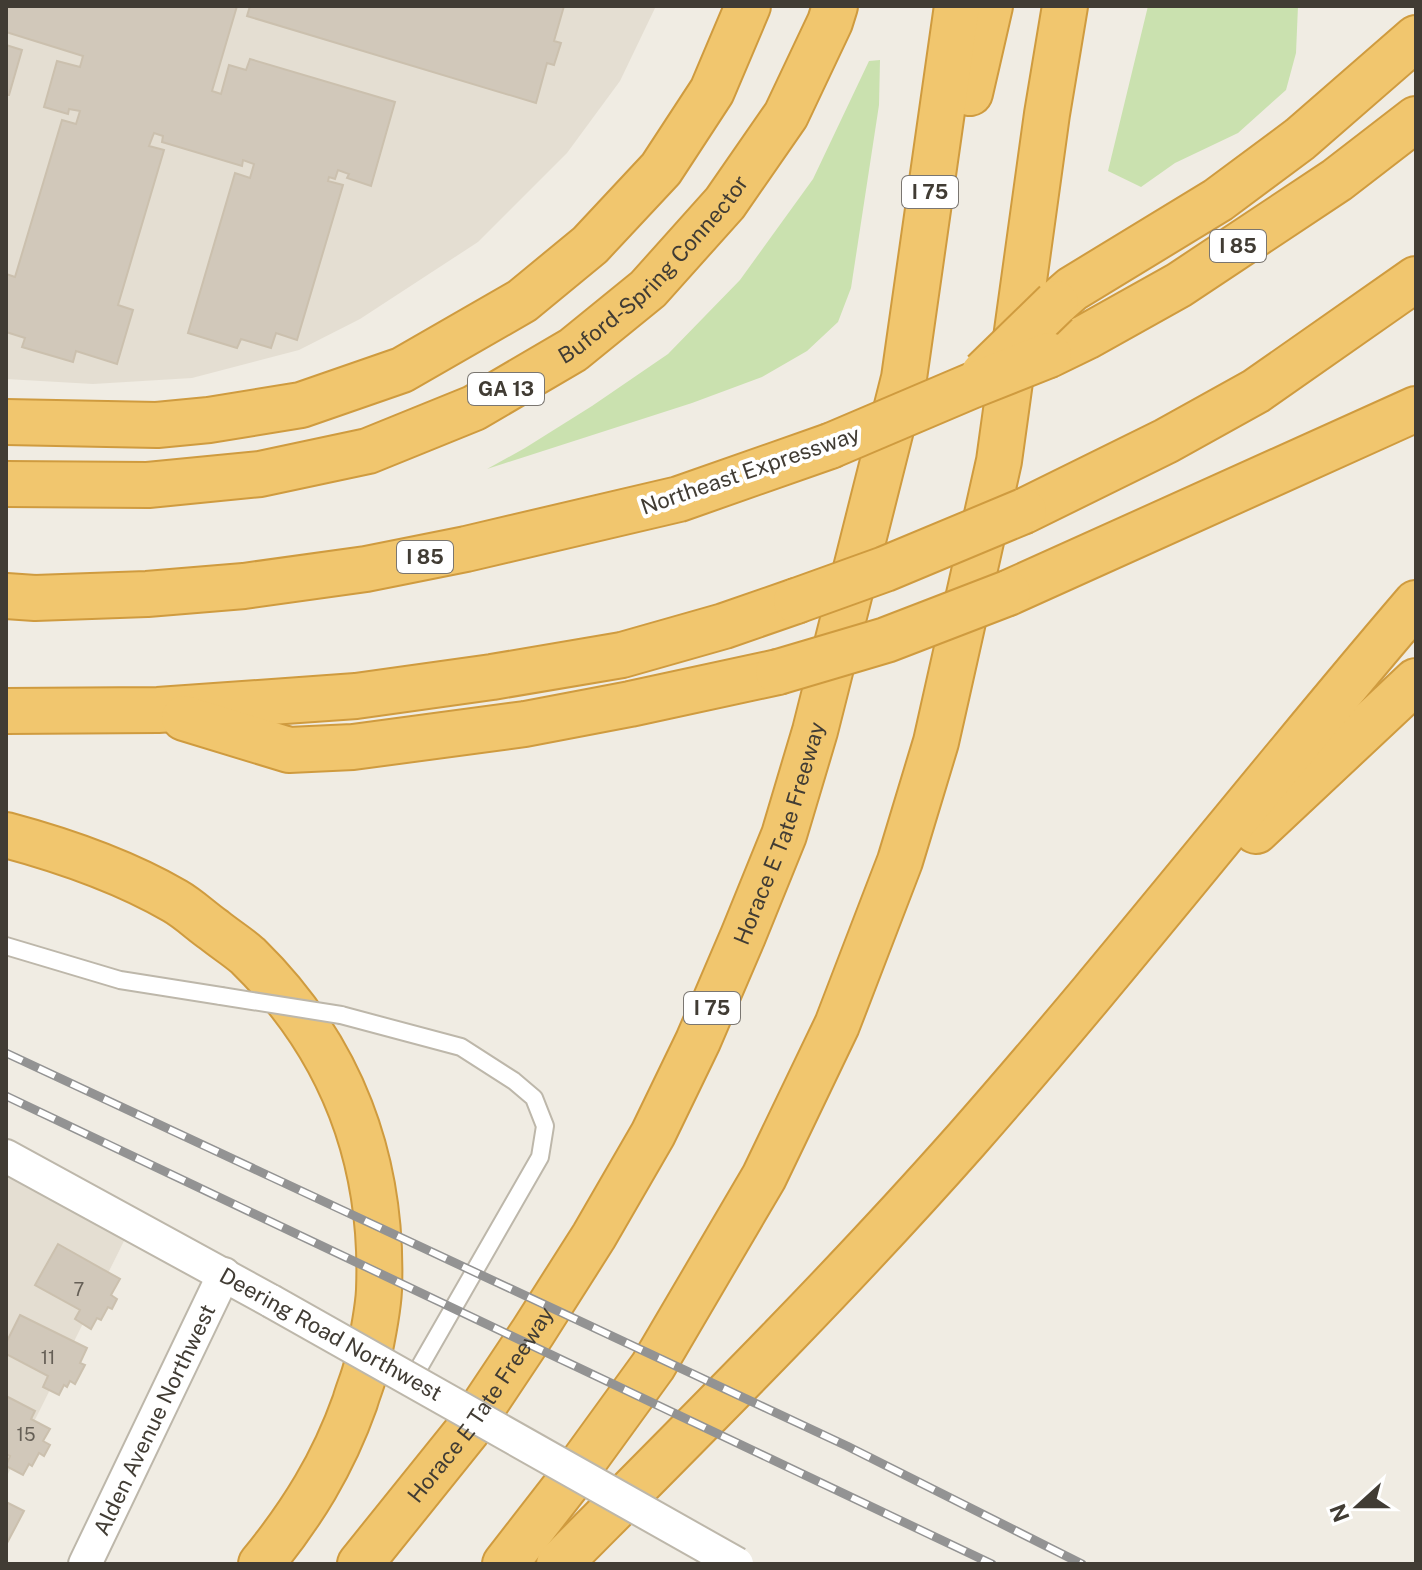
<svg xmlns="http://www.w3.org/2000/svg" width="1422" height="1570" font-family="'Public Sans',sans-serif">
<rect width="100%" height="100%" fill="#f0ece3"/>
<g fill="#e4ded2">
<path d="M6,6H656L620,81L567,153L478,242L360,319L299,350L192,378L93,384L6,379Z"/>
<path d="M6,1176L129,1231L6,1478Z"/>
</g>
<g fill="#cae1af">
<path d="M1148,6H1298L1296,53L1286,90L1238,133L1175,163L1141,187L1108,171Z"/>
<path d="M880,60L879,105L851,288L838,322L807,351L762,377L692,403L487,469L525,448L592,406L668,354L740,280L813,179L869,61Z"/>
</g>
<g fill="#d1c8ba" stroke="#cbc0ae" stroke-width="2">
<path d="M6,6H237L212,91L221,94L229,65L246,70L250,59L395,102L371,186L347,178L349,174L338,170L335,179L329,177L328,181L343,185L297,340L276,333L271,348L241,339L237,348L188,333L235,173L250,178L254,164L243,160L242,166L162,142L163,136L154,133L149,146L164,150L118,305L133,310L117,364L76,351L73,362L22,347L25,338L6,332V274L15,277L62,120L76,124L80,111L69,109L68,114L44,107L57,61L80,67L83,56L6,32Z"/>
<path d="M250,6H564L554,41L561,43L554,65L547,63L536,103L247,16Z"/>
<path d="M6,45L22,50L9,95H6Z"/>
<path d="M58,1244L120,1279L111,1295L117,1299L112,1309L108,1307L101,1320L97,1318L91,1329L75,1319L80,1310L35,1285Z"/>
<path d="M20,1315L87,1348L80,1363L85,1365L75,1384L70,1381L67,1387L64,1385L59,1395L43,1387L48,1376L6,1354V1343Z"/>
<path d="M6,1396L35,1411L31,1419L50,1429L43,1441L50,1445L44,1456L39,1453L32,1466L29,1464L23,1475L6,1466L10,1456L6,1454Z"/>
<path d="M6,1502L24,1511L6,1545Z"/>
</g>
<g fill="none" stroke-linecap="round" stroke-linejoin="round">
<defs>
<g id="lane">
<path d="M6,946L120,980L221,996"/>
<path d="M341,1015L461,1047L514,1081L534,1098L545,1126L540,1157L412,1380"/>
</g>
<g id="street">
<path d="M6,1156L271,1301"/>
<path id="s1" d="M85,1564L224,1274"/>
</g>
<g id="highway">
<path d="M970,93L990,6"/>
<path d="M1056,303L1072,289L1218,200L1300,139L1416,38"/>
<path d="M1049,355L1086,337L1179,285L1337,180L1416,119"/>
<path d="M6,422L157,425L209,420L301,405L402,370L522,301L590,245L661,169L712,91L748,6"/>
<path id="s2" d="M6,484L148,485L260,474L368,451L474,408L573,350L648,289L725,203L786,115L830,22L835,6"/>
<path d="M1024,511L1166,441L1256,391L1416,279"/>
<path d="M1008,593L1416,409"/>
<path d="M6,596L35,598L147,594L244,586L366,569L466,549L679,499L830,446"/>
<path d="M6,711L158,710L356,696L492,677L622,655L724,626L796,601"/>
<path d="M184,718L289,750L353,747L525,724L630,704L778,672"/>
<path d="M1256,831L1416,681"/>
<path d="M6,835C62,850 125,872 175,901C189,909 201,921 214,930C225,939 238,947 248,956C341,1047 384,1160 379,1290C378,1313 371,1345 366,1368C363,1380 358,1391 355,1402C333,1464 302,1514 261,1564"/>
<path id="s3" d="M360,1564L467,1431L533,1332L594,1236L653,1134L698,1041L743,936L784,835L815,731L904,378L957,6"/>
<path d="M505,1564L571,1479L653,1366L764,1177L837,1025L900,861L936,742L999,461L1047,114L1065,6"/>
<path d="M559,1564C697,1425 837,1286 967,1139C1121,964 1264,780 1416,603"/>
</g>
</defs>
<use href="#lane" stroke="#bdb7aa" stroke-width="20"/>
<use href="#street" stroke="#bdb7aa" stroke-width="36"/>
<use href="#highway" stroke="#cf9b3f" stroke-width="48"/>
<use href="#lane" stroke="#fff" stroke-width="16"/>
<use href="#street" stroke="#fff" stroke-width="32"/>
<use href="#highway" stroke="#f1c66e" stroke-width="44"/>
<defs>
<g id="rail">
<path d="M6,1053L847,1446L1082,1564"/>
<path d="M6,1096L992,1564"/>
</g>
</defs>
<use href="#rail" stroke="#939393" stroke-width="9"/>
<use href="#rail" stroke="#fff" stroke-width="6" stroke-dasharray="18" stroke-linecap="butt"/>
<defs>
<path id="lane-bridge" d="M221,996L341,1015"/>
<path id="street-bridge" d="M271,1301L737,1564"/>
<g id="highway-bridge">
<path d="M984,373L1056,303"/>
<path d="M830,446L971,386L1049,355"/>
<path d="M796,601L885,569L1024,511"/>
<path d="M778,672L886,640L1008,593"/>
</g>
</defs>
<use href="#lane-bridge" stroke="#bdb7aa" stroke-width="20" stroke-linecap="butt"/>
<use href="#street-bridge" stroke="#bdb7aa" stroke-width="36" stroke-linecap="butt"/>
<use href="#highway-bridge" stroke="#cf9b3f" stroke-width="48" stroke-linecap="butt"/>
<use href="#lane-bridge" stroke="#fff" stroke-width="16"/>
<use href="#street-bridge" stroke="#fff" stroke-width="32"/>
<use href="#highway-bridge" stroke="#f1c66e" stroke-width="44"/>
</g>
<g text-anchor="middle" stroke-width="8" stroke-linejoin="round" paint-order="stroke">
<g font-size="18" fill="#655f56">
<text x="79" y="1296">7</text>
<text x="48" y="1364">11</text>
<text x="26" y="1441">15</text>
</g>
<g fill="#fff" stroke="#7a7671" stroke-width="2">
<rect x="902" y="176" width="56" height="32" rx="6"/>
<rect x="1210" y="230" width="56" height="32" rx="6"/>
<rect x="468" y="373" width="76" height="32" rx="6"/>
<rect x="397" y="541" width="56" height="32" rx="6"/>
<rect x="684" y="992" width="56" height="32" rx="6"/>
</g>
<g font-size="20" font-weight="bold" fill="#413c34">
<text x="930" y="199">I 75</text>
<text x="1238" y="253">I 85</text>
<text x="506" y="396">GA 13</text>
<text x="425" y="564">I 85</text>
<text x="712" y="1015">I 75</text>
</g>
<g font-size="22" fill="#413c34" stroke="#fff">
<text dy="8" stroke="none"><textPath href="#s2" startOffset="708">Buford-Spring Connector</textPath></text>
<text transform="translate(750 470) rotate(-19)" y="8">Northeast Expressway</text>
<text dy="8" stroke="none"><textPath href="#s3" startOffset="848">Horace E Tate Freeway</textPath></text>
<text transform="translate(331 1334) rotate(29)" y="8">Deering Road Northwest</text>
<text dy="8" stroke="none"><textPath href="#s3" startOffset="200">Horace E Tate Freeway</textPath></text>
<text dy="8" stroke="none"><textPath href="#s1" startOffset="160">Alden Avenue Northwest</textPath></text>
</g>
</g>
<rect width="1422" height="1570" fill="none" stroke="#413c34" stroke-width="16"/>
<g transform="translate(1358 1506) rotate(249)" stroke="#ffffff" stroke-width="6" paint-order="stroke">
<path d="M0-6L14 30L0 20L-14 30Z" fill="#413c34"/>
<text y="-12" font-size="22" font-weight="bold" text-anchor="middle" fill="#413c34">N</text>
</g>
</svg>
